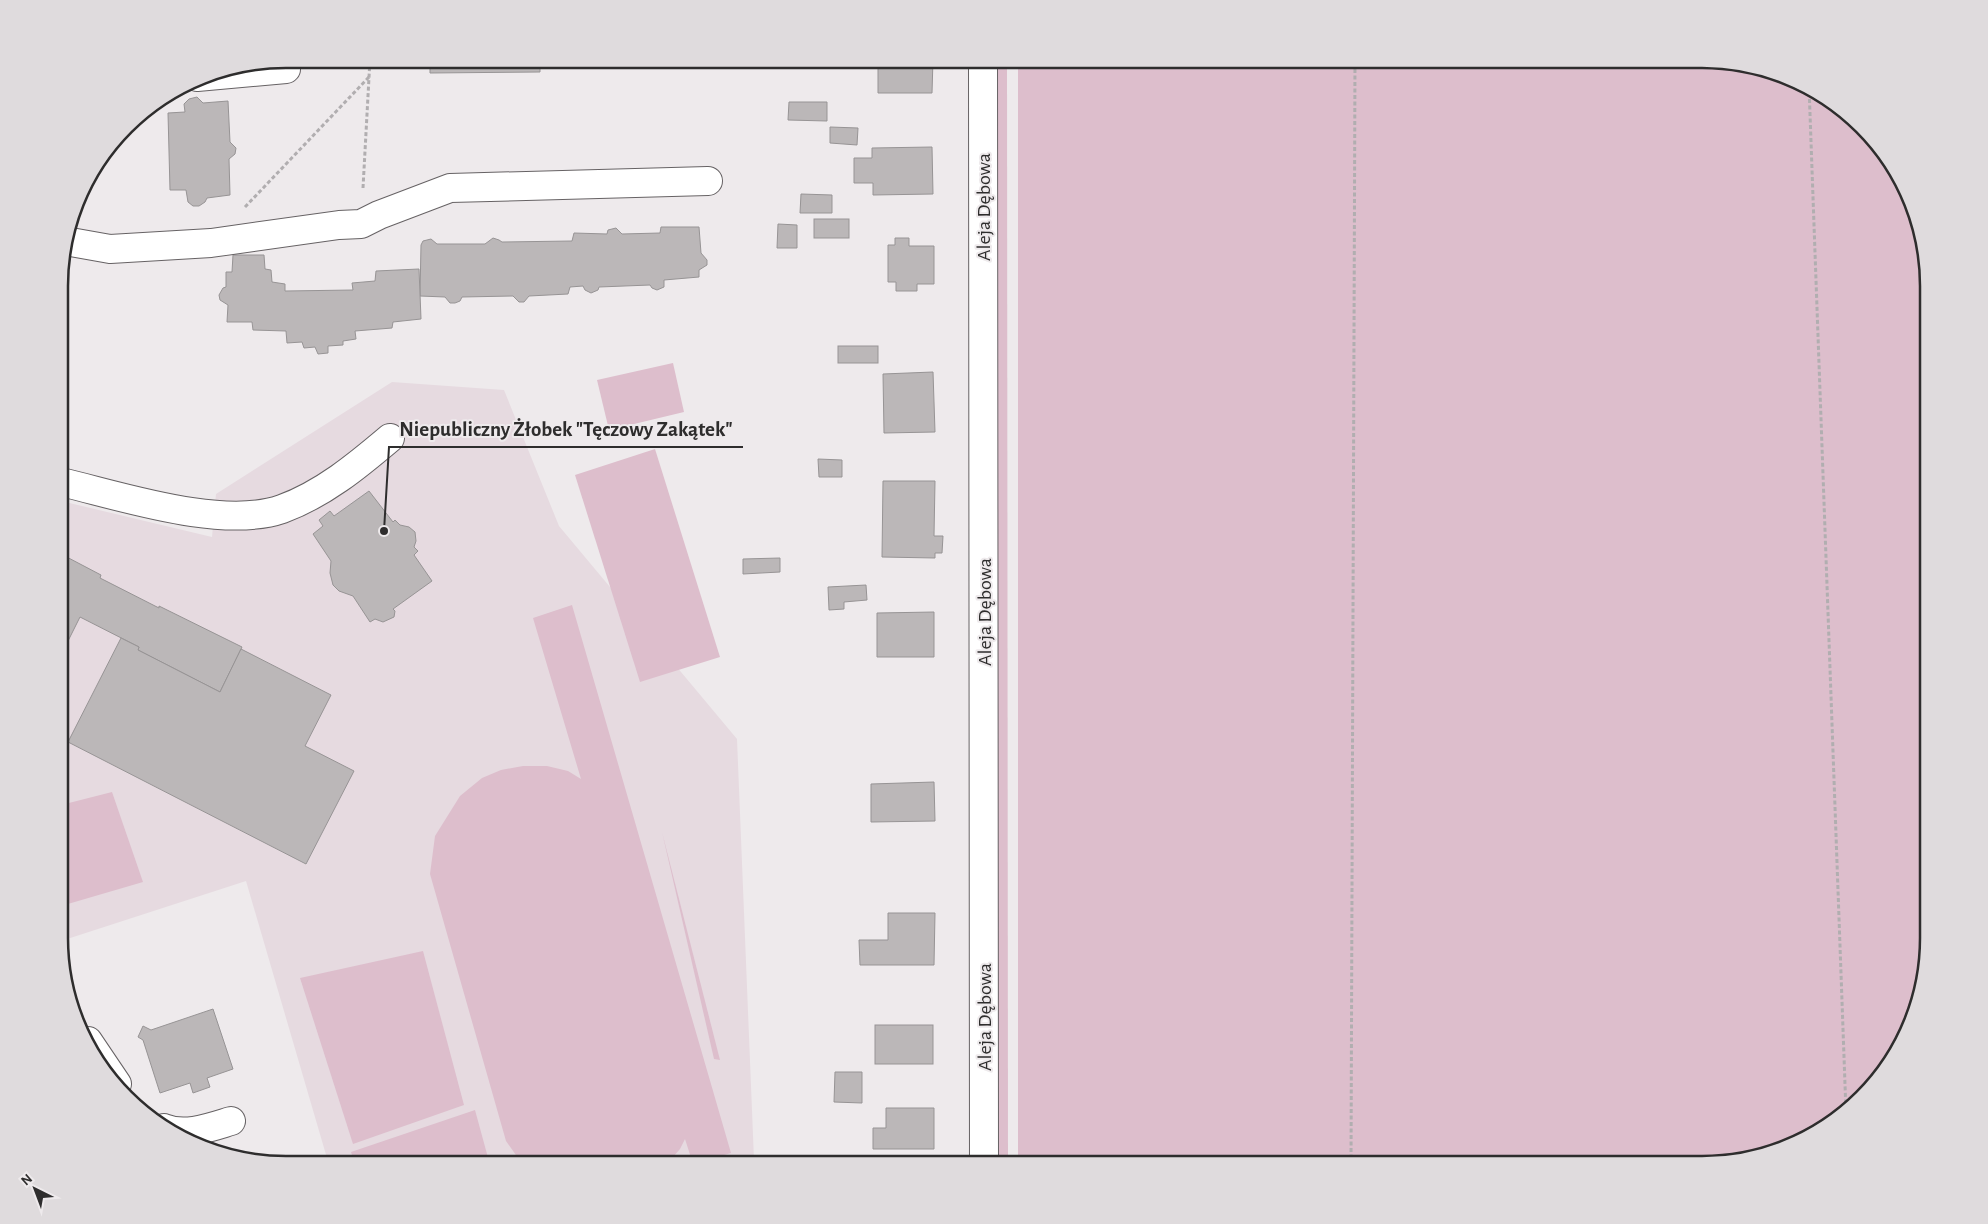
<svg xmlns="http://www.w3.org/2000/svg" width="1988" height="1224" font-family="'Alegreya Sans',sans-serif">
<rect width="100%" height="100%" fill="#eeeaec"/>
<path fill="#e6dae0" d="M392,382L504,390L559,526L737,739L754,1160L738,1165H329L246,881L61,941V501L212,537L216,494Z"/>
<g fill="#ddbecc">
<path d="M995,59H1007L1008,1165H996Z"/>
<path d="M1018,59H1703L1762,67L1816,89L1891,160L1917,213L1929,270V953L1899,1052L1863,1099L1816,1135L1717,1165H1018Z"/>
<path d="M673,363L684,412L609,430L597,380Z"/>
<path d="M655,449L720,657L640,682L575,475Z"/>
<path d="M572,605L731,1153L693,1164L685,1139L680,1149L666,1165H526L518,1158L506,1141L430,874L435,836L460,796L482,778L501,770L523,766H547L568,771L581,779L533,618Z"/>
<path d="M112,792L143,882L61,906V805Z"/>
<path d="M662,832L720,1060L714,1059Z"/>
<path d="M423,951L464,1105L353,1144L300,978Z"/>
<path d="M475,1110L490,1165H355L351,1152Z"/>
</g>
<g fill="#bbb7b8" stroke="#979495">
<path d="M418,59H597V63L540,64V72L430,73V68H418Z"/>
<path d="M878,59H933L932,93H878Z"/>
<path d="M197,97L203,103L228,101L230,142L236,148L235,154L229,159L230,195L207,198L205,202L199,206H193L188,202L186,190H170L168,113L185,112L184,104L189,99Z"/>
<path d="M789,102H827V121L788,120Z"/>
<path d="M830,127L858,128L857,145L830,143Z"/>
<path d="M932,147L933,194L873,195V183H854V158H872V148Z"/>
<path d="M801,194L832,195V213H800Z"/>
<rect x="814" y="219" width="35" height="19"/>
<path d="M778,224L797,225V248H777Z"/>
<path d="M661,227H699L701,253L707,260V265L699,270V277L664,280V287L657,290L652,288L650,285L599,287L598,290L591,293L585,290L583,286L570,287L568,294L529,296L524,302H519L513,296L462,297L460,301L455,303H450L445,297L420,296L421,245L423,241L431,239L437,244H485L493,238L499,240L502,242L572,241L574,233L607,234L608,230L616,228L622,234L660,233Z"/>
<path d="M895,238H909V246H934V284H917V291H896V282H888V245H895Z"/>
<path d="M233,255H264L265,269L271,270L272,282L285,284V291L353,290L352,283L375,281L376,271L419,269L421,319L393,322L392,328L355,331L356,339L343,341V345L328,346V353L318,354L315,347L304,348L302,342L287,343L286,331L253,330L252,322H227L228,305L220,300L219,295L223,288L226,287V272H232Z"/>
<rect x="838" y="346" width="40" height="17"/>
<path d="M933,372L935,432L884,433L883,374Z"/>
<path d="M818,459L842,460V477H819Z"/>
<path d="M883,481H935L934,536H943L942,553H935V558L882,557Z"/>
<path d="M369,491L393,522L395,520L400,525L409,527L415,532L416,541L414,547L418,551L414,555L432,581L393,609L395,611L394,617L383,622L375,619L370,622L353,596L339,591L333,585L330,573L331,561L313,534L323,526L319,520L330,511L334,516Z"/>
<path d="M61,554L101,575L100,578L159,608V606L242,647L220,692L138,650L139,647L80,617L61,655Z"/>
<path d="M780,558V572L743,574V559Z"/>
<path d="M866,585L867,600L844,602V609L829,610L828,587Z"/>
<path d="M934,612V657H877V613Z"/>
<path d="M121,638L139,647L138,650L220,692L241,649L331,695L305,746L354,771L306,864L68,742Z"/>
<path d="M934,782L935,821L871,822V784Z"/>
<path d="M888,913H935L934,965H860L859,940H888Z"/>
<path d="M213,1009L233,1069L207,1078L210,1087L193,1093L190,1083L160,1093L143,1040L138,1037L143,1026L151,1030Z"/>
<rect x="875" y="1025" width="58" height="39"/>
<path d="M835,1072H862V1103L834,1102Z"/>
<path d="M886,1108H934V1149H873V1128H886Z"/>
<path d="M803,1159L833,1160V1165H803Z"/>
</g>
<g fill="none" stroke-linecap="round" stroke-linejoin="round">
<defs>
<g id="minor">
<path d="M983,59L984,1165"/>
<path d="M197,77L286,69"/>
<path d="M65,241L110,249L211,243L339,225L361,224L379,215L450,188L708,181"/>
<path d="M61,482C121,496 222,530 282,509C323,494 357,466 390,438"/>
<path d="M88,1041L117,1084"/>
<path d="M164,1128C185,1137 211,1127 231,1121"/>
</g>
</defs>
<use href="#minor" stroke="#666264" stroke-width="30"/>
<g stroke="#b1aeb0" stroke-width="3" stroke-dasharray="4 2.5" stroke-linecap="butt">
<path d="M314,67L370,62L372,59"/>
<path d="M1809,86L1846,1112"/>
<path d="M363,188L370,59"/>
<path d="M245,207L369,77"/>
<path d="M1351,1165L1355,59"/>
</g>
<use href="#minor" stroke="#fff" stroke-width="28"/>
</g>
<g text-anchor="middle" stroke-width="4" stroke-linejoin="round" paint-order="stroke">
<g font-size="20" fill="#2e2d2d" stroke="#eeeaec">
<text transform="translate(983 207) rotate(-90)" y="7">Aleja Dębowa</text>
<text transform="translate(984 612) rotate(-90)" y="7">Aleja Dębowa</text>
<text transform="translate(984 1017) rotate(-90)" y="7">Aleja Dębowa</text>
</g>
</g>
<path d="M0 0H1988V1224H0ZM286 68H1702A218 218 0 0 1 1920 286V938A218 218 0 0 1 1702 1156H286A218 218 0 0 1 68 938V286A218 218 0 0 1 286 68Z" fill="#dfdbdd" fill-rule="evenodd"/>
<path fill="none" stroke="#2e2d2d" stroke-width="2.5" d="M286 68H1702A218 218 0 0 1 1920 286V938A218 218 0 0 1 1702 1156H286A218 218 0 0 1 68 938V286A218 218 0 0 1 286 68Z"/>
<path fill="none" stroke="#2e2d2d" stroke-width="2" d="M384 531L389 447H743"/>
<circle fill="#2e2d2d" stroke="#eeeaec" stroke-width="2" cx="384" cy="531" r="5"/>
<g font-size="21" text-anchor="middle" font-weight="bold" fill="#2e2d2d" stroke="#eeeaec" stroke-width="4" stroke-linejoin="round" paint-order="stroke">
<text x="566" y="436">Niepubliczny Żłobek "Tęczowy Zakątek"</text>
</g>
<g transform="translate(35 1189) rotate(318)" stroke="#eeeaec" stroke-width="4" paint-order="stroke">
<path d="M0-4L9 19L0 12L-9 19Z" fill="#2e2d2d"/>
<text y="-8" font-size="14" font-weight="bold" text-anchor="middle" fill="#2e2d2d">N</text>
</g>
</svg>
